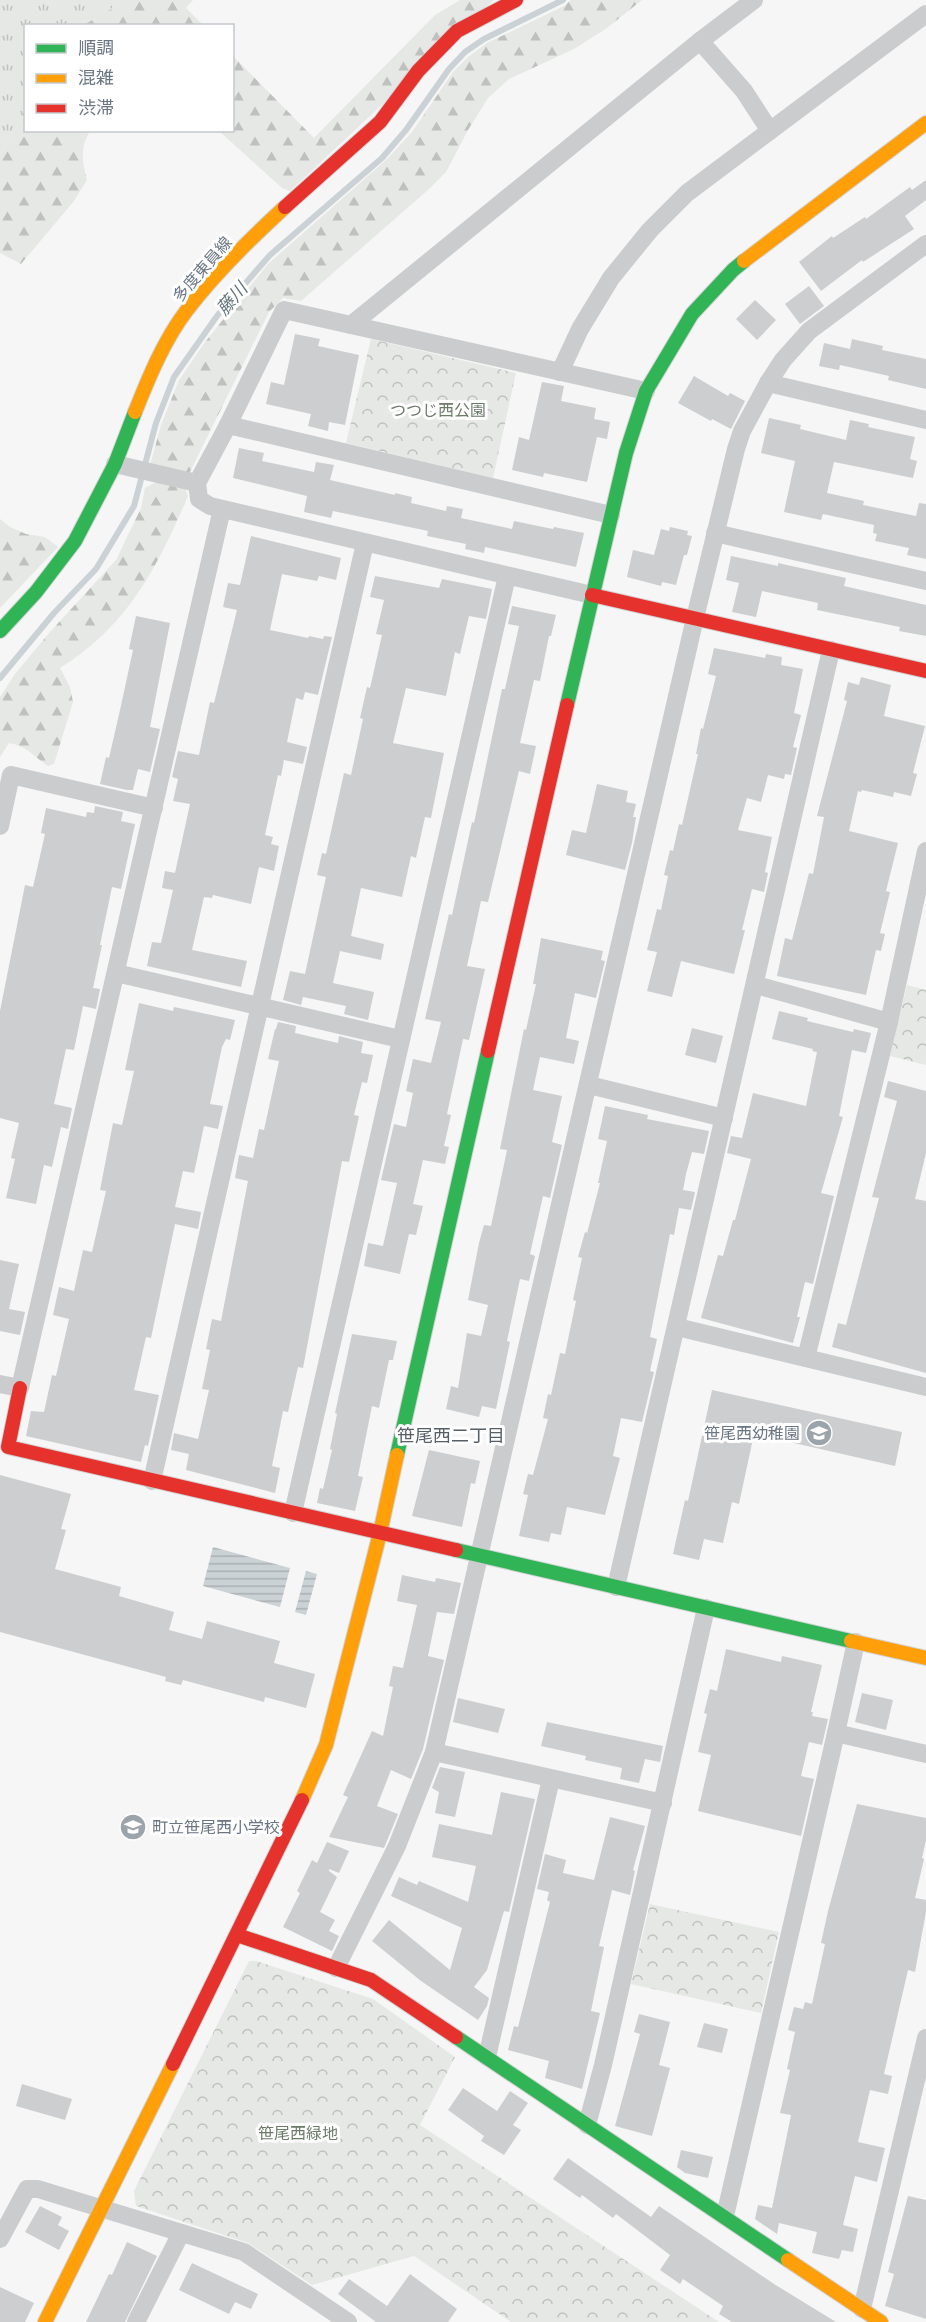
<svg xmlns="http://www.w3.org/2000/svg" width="926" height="2322" font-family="'Archivo Narrow','Noto Sans JP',sans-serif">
<defs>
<pattern id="grass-tufts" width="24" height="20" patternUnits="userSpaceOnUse" patternTransform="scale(1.5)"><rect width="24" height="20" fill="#e5e8e4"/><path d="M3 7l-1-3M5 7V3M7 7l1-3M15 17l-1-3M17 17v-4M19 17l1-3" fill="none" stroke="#bec1be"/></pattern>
<pattern id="forest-firs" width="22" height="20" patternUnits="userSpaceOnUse" patternTransform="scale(1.5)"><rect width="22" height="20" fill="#e5e8e4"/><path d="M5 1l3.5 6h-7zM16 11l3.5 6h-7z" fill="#bec1be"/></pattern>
<pattern id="park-crowns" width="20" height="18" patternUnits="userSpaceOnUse" patternTransform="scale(1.5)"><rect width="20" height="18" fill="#e5e8e4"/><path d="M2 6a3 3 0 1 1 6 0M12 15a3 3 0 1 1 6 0" fill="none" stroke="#bec1be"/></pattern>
<pattern id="water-rules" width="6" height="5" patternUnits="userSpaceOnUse" patternTransform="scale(1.5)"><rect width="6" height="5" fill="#cbd2d5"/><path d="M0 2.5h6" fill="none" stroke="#a9afb2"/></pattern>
</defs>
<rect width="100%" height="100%" fill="#f6f6f6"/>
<path fill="url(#grass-tufts)" d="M0,0H116L112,9L84,25L26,26L25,106L22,118L0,155Z"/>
<g fill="url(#forest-firs)">
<path d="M116,0H193L186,8L203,25H84L111,9Z"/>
<path d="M460,0H494L290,191L282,188L219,131L232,130L233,56L314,138L435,15Z"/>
<path d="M571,0H642L607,28L574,49L509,79L488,98L468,130L446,172L429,189L301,301L283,298L269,312L189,474L150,465L161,425L179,380L205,342L268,264L386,160L412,132L453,72L468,57L487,43L564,6Z"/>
<path d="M25,106L26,130L90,131C80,147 82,162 87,180L74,201L21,264L0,253V155L22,118Z"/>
<path d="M158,481L185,488L188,496C158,566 128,626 60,668L70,687L73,702L54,764L48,766C33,756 27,746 9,743L0,757V697L15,674L50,632L116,560L141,508L145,488Z"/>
<path d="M0,519L10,527L26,534L45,537L58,547L0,608Z"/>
</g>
<g fill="url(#park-crowns)">
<path d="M371,339L516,373L493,478L346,443Z"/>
<path d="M907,985L926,990V1065L890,1056Z"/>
<path d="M650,1904L779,1932L761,2013L631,1984Z"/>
<path d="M249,1961H256L373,1999L455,2057L420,2125L719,2322H511L414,2256L312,2285L248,2243L136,2206L134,2191Z"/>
</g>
<g fill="url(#water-rules)">
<path d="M213,1547L290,1568L280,1607L203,1586Z"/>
<path d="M306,1571L317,1574L306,1615L295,1612Z"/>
</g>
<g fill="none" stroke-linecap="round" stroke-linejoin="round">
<path stroke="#cbd2d5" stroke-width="6" d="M0,678L54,613L96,569L134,506L156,423L174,377L217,316L270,255L382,158L406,130L449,69L465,52L484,39L563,0"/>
</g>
<g fill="#cdcecf">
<path d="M926,180V200L905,216L914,229L863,262L862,260L821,291L799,262L832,236L833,238L865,217L866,219L910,187L912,190Z"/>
<path d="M809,286L824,306L800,324L785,304Z"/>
<path d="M755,300L776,320L757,340L736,319Z"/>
<path d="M295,334L320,339L318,346L359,355L345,425L329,422L328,431L308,426L311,414L266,404L271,382L284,385Z"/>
<path d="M852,339L883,346L882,350L926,359V389L888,380L889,376L840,365L839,370L819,366L824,343L850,349Z"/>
<path d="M694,376L728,396L730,393L745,401L731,429L712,419L711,421L678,403Z"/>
<path d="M542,382L564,386L561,401L596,408L594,419L610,422L607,439L597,437L587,482L544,473L543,477L512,470L519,437L529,440Z"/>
<path d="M769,418L801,425L800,429L846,440L850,420L869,424L868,427L915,437L910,459L917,461L913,478L834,462L827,493L864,501L863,505L916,516L919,503L926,504V559L907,555L909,548L875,541L877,534L873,533L874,525L823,514L821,520L784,512L795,461L761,453Z"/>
<path d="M239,448L264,453L262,461L314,472L316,462L334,465L330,480L395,495V493L412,497L411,503L446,511L447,506L463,509L461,518L512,529L514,521L553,529L554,527L584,533L576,567L485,547L484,553L465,549L466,544L427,536L428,531L333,511L331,518L304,512L307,496L233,478Z"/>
<path d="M670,527L688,531L687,535L692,536L687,555H684L676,585L662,582L661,586L627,577L633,550L654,555L661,529L669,531Z"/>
<path d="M251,536L341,558L336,580L319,576L317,581L282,574L270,630L308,638L309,636L323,639L324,636L332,637L318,695L305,692L303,700L296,698L287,742L307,747L303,764L284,760L281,776L278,775L265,835L273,837L271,844L279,846L274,871L259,867L251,904L213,895L212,898L204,897L192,950L247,961L241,987L147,966L152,942L161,943L173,890L162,888L165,871L175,873L190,804L173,801L178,779L172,777L178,751L199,755L210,702L214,703L237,610L223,607L228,583L240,585Z"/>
<path d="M731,556L778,566V563L846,578L844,586L926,605V636L899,631L900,627L817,610L818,603L762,591L756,617L732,612L739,583L726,580Z"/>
<path d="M375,576L439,588L442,579L492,589L486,619L469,616L460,654L455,652L446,696L406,688L393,743L444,753L431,818L425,817L416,858L411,856L402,897L361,888L351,936L384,944L381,960L340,951L333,983L374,992L368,1020L344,1014L346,1006L303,997L301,1005L283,1000L290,971L305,974L326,877L317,875L322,853L326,854L344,773L351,775L363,719L360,718L367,687L370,688L382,635L376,634L384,600L370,597Z"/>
<path d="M512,606L556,615L551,636H549L540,681L534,680L520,743L536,746L530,774L519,771L488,902L481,901L467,966L485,969L469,1040L463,1039L447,1114L451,1115L444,1146L449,1147L445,1164L423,1160L413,1204L423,1206L416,1235L409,1234L400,1274L364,1266L368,1243L383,1246L397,1183L381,1180L394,1124L406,1127L413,1093L406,1091L413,1059L431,1063L441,1022L425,1019L449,914L452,915L472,822L474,823L502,689H505L519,626L508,624Z"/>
<path d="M136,616L170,623L150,727L160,729L150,772L138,769L133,790H127L100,784L106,757L109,758L120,710L133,650L129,649Z"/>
<path d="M714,648L765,658L766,654L782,657L781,665L803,669L794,713L801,715L793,747L797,748L791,775L785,774L784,779L768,775L761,802L747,798L738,830L772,837L765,872L768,873L764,892L752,889L742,930H745L734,974L681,961L672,997L647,991L657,952L647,950L657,909L661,910L668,876L664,875L670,850L673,851L679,824L682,825L698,754H696L701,728L703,729L716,676L708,674Z"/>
<path d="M861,677L891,685L884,716L925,726L913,773L917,774L911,796L894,792L893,797L862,790L861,792L858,791L849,831L898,843L886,891L890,892L880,933L885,934L881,951L876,950L866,995L777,976L785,938L792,940L809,873L813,874L824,817L817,816L847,701L844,700L848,682L859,685Z"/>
<path d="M597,784L628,791L626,802L636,804L633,817H636L632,843L625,870L566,855L572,830L586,833Z"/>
<path d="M95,806L123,812L121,821L135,824L121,889L112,887L100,945H102L93,988L100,989L96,1009L83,1006L74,1050L66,1049L54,1104L72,1108L68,1129L61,1127L52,1167L44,1165L36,1204L6,1198L15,1159L11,1158L19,1123L0,1118V1011L25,885L33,887L45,834L41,833L46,808L86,817L87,812L94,813Z"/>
<path d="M541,938L603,951L601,960L605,961L596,998L575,993L566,1038L579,1041L574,1064L540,1057L533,1090L562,1096L552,1142L562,1145L550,1198L543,1196L530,1254L535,1256L529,1281L520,1279L507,1341L510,1342L496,1409L482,1406L479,1417L446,1409L451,1386L458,1388L467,1333L481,1336L488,1305L468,1300L479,1243L484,1225L491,1226L507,1150L500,1149L524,1029L526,1030L536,984H533Z"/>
<path d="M139,1003L173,1011L174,1007L235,1020L230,1040L226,1039L222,1047L210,1104L223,1106L218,1129L204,1126L194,1173L183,1171L175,1207L201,1212L198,1229L175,1224L151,1338L146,1337L134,1390L159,1395L148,1446L145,1445L141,1462L26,1436L31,1411L44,1412L52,1375L56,1376L69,1319L53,1315L59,1287L74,1291L83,1250L92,1252L106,1191L100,1190L113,1123L122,1125L134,1071L125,1070Z"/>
<path d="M779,1011L808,1018L807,1021L853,1032L854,1029L871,1033L866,1053L852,1050L839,1116L843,1117L821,1193L834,1196L813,1284L805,1282L797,1317H800L793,1343L701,1318L718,1255L723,1256L733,1220H735L751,1159L727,1153L731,1136L742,1138L753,1093L806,1106L817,1052L812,1051L813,1049L772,1039Z"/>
<path d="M278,1022L296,1026L295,1033L338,1043L339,1036L363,1042L361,1053L373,1055L367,1083L362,1082L354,1115L359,1116L349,1162L342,1161L303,1368L298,1367L288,1412L283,1411L272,1466L280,1468L275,1493L186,1470L189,1454L171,1450L174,1433L198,1439L209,1390L202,1389L210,1350L206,1349L212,1319L221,1321L248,1181L235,1178L239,1155L253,1158L259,1129L264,1130L279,1061L268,1059L275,1029H276Z"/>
<path d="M692,1028L723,1036L716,1063L685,1055Z"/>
<path d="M888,1081L926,1091V1153L915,1199L926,1201V1373L832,1347L838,1323L846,1325L879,1198L872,1197L897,1101L884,1097Z"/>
<path d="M605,1106L648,1115L647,1119L709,1131L704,1154L692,1152L686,1174L683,1190L695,1192L691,1210L679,1208L674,1235L670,1234L650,1337L657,1339L650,1371L654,1372L642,1422L621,1418L613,1456L620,1458L605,1515L567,1507L561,1535L551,1533L549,1542L519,1536L528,1495L523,1494L528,1474L533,1475L548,1419L543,1418L548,1394L551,1395L560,1353L565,1354L576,1301L573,1300L582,1258L578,1257L585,1232L587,1233L600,1183H598L607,1141L598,1139Z"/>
<path d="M0,1260L19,1264L9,1309L25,1312L20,1335L0,1331Z"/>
<path d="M352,1334L397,1341L393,1360H389L379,1408L372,1406L358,1476L363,1477L355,1511L317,1503L320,1488L323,1489L332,1450L330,1449L337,1414L335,1413Z"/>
<path d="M712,1390L902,1432L895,1466L754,1434L739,1504L732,1502L723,1543L704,1539L699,1560L673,1554L685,1500L688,1501Z"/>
<path d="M429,1450L480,1461L475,1484L471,1483L462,1527L412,1516Z"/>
<path d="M0,1475L71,1494L61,1529L66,1530L55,1569L121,1587L119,1596L174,1612L169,1630L202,1639L207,1621L280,1641L274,1663L315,1674L306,1708L265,1697L264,1702L183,1680L181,1685L165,1681L166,1677L0,1632Z"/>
<path d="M402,1575L435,1582L436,1578L461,1583L454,1614L437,1612L428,1656L444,1660L423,1749L411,1779L391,1770L377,1806L398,1814L384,1848L329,1837L348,1797L343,1795L372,1731L383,1736L393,1687L389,1686L393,1666L403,1668L417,1605L397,1601Z"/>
<path d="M726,1649L781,1662L782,1656L822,1665L811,1712H813L812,1716L828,1719L822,1745L809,1742L801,1776L814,1779L801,1836L698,1811L711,1755L698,1752L707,1714L704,1713L710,1689L717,1691Z"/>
<path d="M862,1693L893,1700L886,1730L855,1722Z"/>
<path d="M458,1698L505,1709L498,1733L453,1722Z"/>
<path d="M547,1722L663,1746L660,1762L645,1759L639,1783L620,1779L622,1768L585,1760L586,1756L541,1746Z"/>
<path d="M440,1767L465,1772L455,1817L435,1813L439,1792L432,1788Z"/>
<path d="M501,1792L535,1799L509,1912L504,1911L487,1970L474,1987L489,1998L487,2006L478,2020L421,1981L372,1941L389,1920L450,1970L462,1928L391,1896L399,1877L417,1885L419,1881L468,1902L476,1866L432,1857L439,1824L492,1835Z"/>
<path d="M857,1804L926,1818V1840L922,1858L924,1859L915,1898L926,1900V1912L915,1972L908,1970L884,2074L892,2076L888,2094L870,2090L858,2142L885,2148L877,2182L855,2176L843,2225L858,2229L853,2252L842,2250L839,2259L812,2253L817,2232L779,2223L777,2234L755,2219L758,2205L772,2208L791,2115L780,2113L790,2070L787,2069L795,2032L788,2030L794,2007L803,2009L805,2002L812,2004L825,1944L821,1943L828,1911Z"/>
<path d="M610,1817L645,1826L633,1870L635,1871L630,1895L612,1890L599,1946L604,1947L591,2011L600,2013L582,2089L545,2078L549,2061L508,2050L514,2026L518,2027L550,1902L547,1900L549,1892L537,1889L545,1854L566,1860L563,1873L594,1880Z"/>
<path d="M327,1842L349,1851L339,1873L329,1869V1871L337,1877L320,1912L335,1920L329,1931L339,1936L332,1951L283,1927L300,1893L297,1891L312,1860L317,1863Z"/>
<path d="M639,2014L670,2022L659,2065L670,2068L652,2136L615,2126L640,2034L634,2032Z"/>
<path d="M704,2023L728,2029L722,2053L697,2047Z"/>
<path d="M22,2084L72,2099L65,2120L16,2106Z"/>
<path d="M463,2088L497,2111L510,2091L528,2103L513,2125L521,2130L504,2155L481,2141L484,2136L448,2110Z"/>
<path d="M681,2150L713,2157L708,2178L685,2173L677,2167Z"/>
<path d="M568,2158L651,2217L659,2206L774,2284L836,2322H732L719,2314L723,2306L683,2279L680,2284L660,2270L670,2255L616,2214L613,2218L582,2195L580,2198L553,2179Z"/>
<path d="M908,2196L926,2200V2319L885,2306L894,2274L888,2272Z"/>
<path d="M40,2206L62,2217L58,2225L69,2231L59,2250L25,2232Z"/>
<path d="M127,2242L157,2256L125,2322H86L109,2274L112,2275Z"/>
<path d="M192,2263L258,2294L251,2309L235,2302L229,2314L179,2290Z"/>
<path d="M410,2274L457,2309L448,2322H376L338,2294L349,2279L387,2306Z"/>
<path d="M0,2287L34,2303L25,2322H0Z"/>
</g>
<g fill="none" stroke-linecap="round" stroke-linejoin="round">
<defs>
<g id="fast">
<path d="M0,631L36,592L75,541L115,464L135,412"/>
<path d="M567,705L626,453L646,391L692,314L733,270L744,261"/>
<path d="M397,1455L488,1051"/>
<path d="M456,1550L851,1641"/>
<path d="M456,2037L788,2260"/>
</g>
<g id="slow">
<path d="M744,261L926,123"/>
<path d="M135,412C149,377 164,340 187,310C216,272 250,239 285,207"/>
<path d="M851,1641L926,1658"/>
<path d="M302,1800L326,1745L380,1533L397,1455"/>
<path d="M788,2260L881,2322"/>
<path d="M45,2322L173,2064"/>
</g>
<g id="jam">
<path d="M285,207L380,122L418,71L457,31L516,0"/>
<path d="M592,595L926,671"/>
<path d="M488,1051L567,705"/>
<path d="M20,1388L8,1447L456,1550"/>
<path d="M237,1935L371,1980L456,2037"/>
<path d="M173,2064L302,1800"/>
</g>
</defs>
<use href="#fast" stroke="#d2d3d4" stroke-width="16"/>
<use href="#slow" stroke="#d2d3d4" stroke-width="16"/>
<use href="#jam" stroke="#d2d3d4" stroke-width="16"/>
<g stroke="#cbcccd" stroke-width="18">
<path d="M700,41L744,91L770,131"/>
<path d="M351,325L700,41L754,0"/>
<path d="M560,372L580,329L611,278L650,230L687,193L926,14"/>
<path d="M768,383L926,420"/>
<path d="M228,425L197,483L199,499L210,506L592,595"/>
<path d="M115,464L197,483"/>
<path d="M611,515L228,425L284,310L646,391"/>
<path d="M715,533L926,581"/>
<path d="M0,826L11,775L154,808"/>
<path d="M116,973L400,1039"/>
<path d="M756,985L889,1022"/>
<path d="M589,1085L724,1118"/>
<path d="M677,1327L926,1387"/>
<path d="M806,1358L889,1022L926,851"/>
<path d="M0,1384L20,1388L222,509"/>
<path d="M152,1481L365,543"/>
<path d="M293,1513L507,576"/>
<path d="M616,1587L831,650"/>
<path d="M856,1642L836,1733L926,1754"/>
<path d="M663,1803L434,1752L695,618L736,449L742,431L768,383L783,360L809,331L926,244"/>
<path d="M336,1968L397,1846L434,1752"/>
<path d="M487,2057L551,1779"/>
<path d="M587,2125L603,2065L706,1608"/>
<path d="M725,2216L836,1733"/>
<path d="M0,2239L27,2189H38L244,2252L348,2322"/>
<path d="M862,2309L926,2038"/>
<path d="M136,2322L181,2233"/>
</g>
<use href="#fast" stroke="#30b455" stroke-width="14"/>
<use href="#slow" stroke="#ff9f0a" stroke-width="14"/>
<use href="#jam" stroke="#e5322d" stroke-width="14"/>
</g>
<defs>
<symbol id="school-disc" viewBox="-11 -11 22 22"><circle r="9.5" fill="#9ba3ab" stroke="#fff"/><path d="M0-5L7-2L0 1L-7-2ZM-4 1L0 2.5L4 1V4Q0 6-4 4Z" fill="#fff"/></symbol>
</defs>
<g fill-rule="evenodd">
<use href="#school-disc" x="804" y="1418" width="30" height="30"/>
<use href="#school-disc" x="118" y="1812" width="30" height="30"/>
</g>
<g text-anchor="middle" stroke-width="6" stroke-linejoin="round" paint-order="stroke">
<g font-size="16" fill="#6a7683" stroke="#fff">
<text transform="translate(202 269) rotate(-49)" y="6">多度東員線</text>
</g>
<g font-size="16" fill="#6a7b68" stroke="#fff">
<text x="438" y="416">つつじ西公園</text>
<text x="298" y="2139">笹尾西緑地</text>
</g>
<g font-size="16" fill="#6a7683" stroke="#fff" text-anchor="end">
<text x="800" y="1439">笹尾西幼稚園</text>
<text x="152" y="1833" text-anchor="start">町立笹尾西小学校</text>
</g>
<g font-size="18" font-style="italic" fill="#66767f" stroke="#fff">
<text transform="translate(232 299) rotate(-49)" y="6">藤川</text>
</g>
<g font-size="18" fill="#576069" stroke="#fff">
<text x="451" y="1442">笹尾西二丁目</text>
</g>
</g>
<rect x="24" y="24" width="210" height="108" fill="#ffffff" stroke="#c3c8cd" stroke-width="1.5"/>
<rect x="36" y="44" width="30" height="9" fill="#30b455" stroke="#c3c8cd" stroke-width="1.5"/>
<text x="78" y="54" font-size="18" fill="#6a7683">順調</text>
<rect x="36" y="74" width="30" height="9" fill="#ff9f0a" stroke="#c3c8cd" stroke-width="1.5"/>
<text x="78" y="84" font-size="18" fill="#6a7683">混雑</text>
<rect x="36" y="104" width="30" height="9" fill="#e5322d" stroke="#c3c8cd" stroke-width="1.5"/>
<text x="78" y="114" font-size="18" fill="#6a7683">渋滞</text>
</svg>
